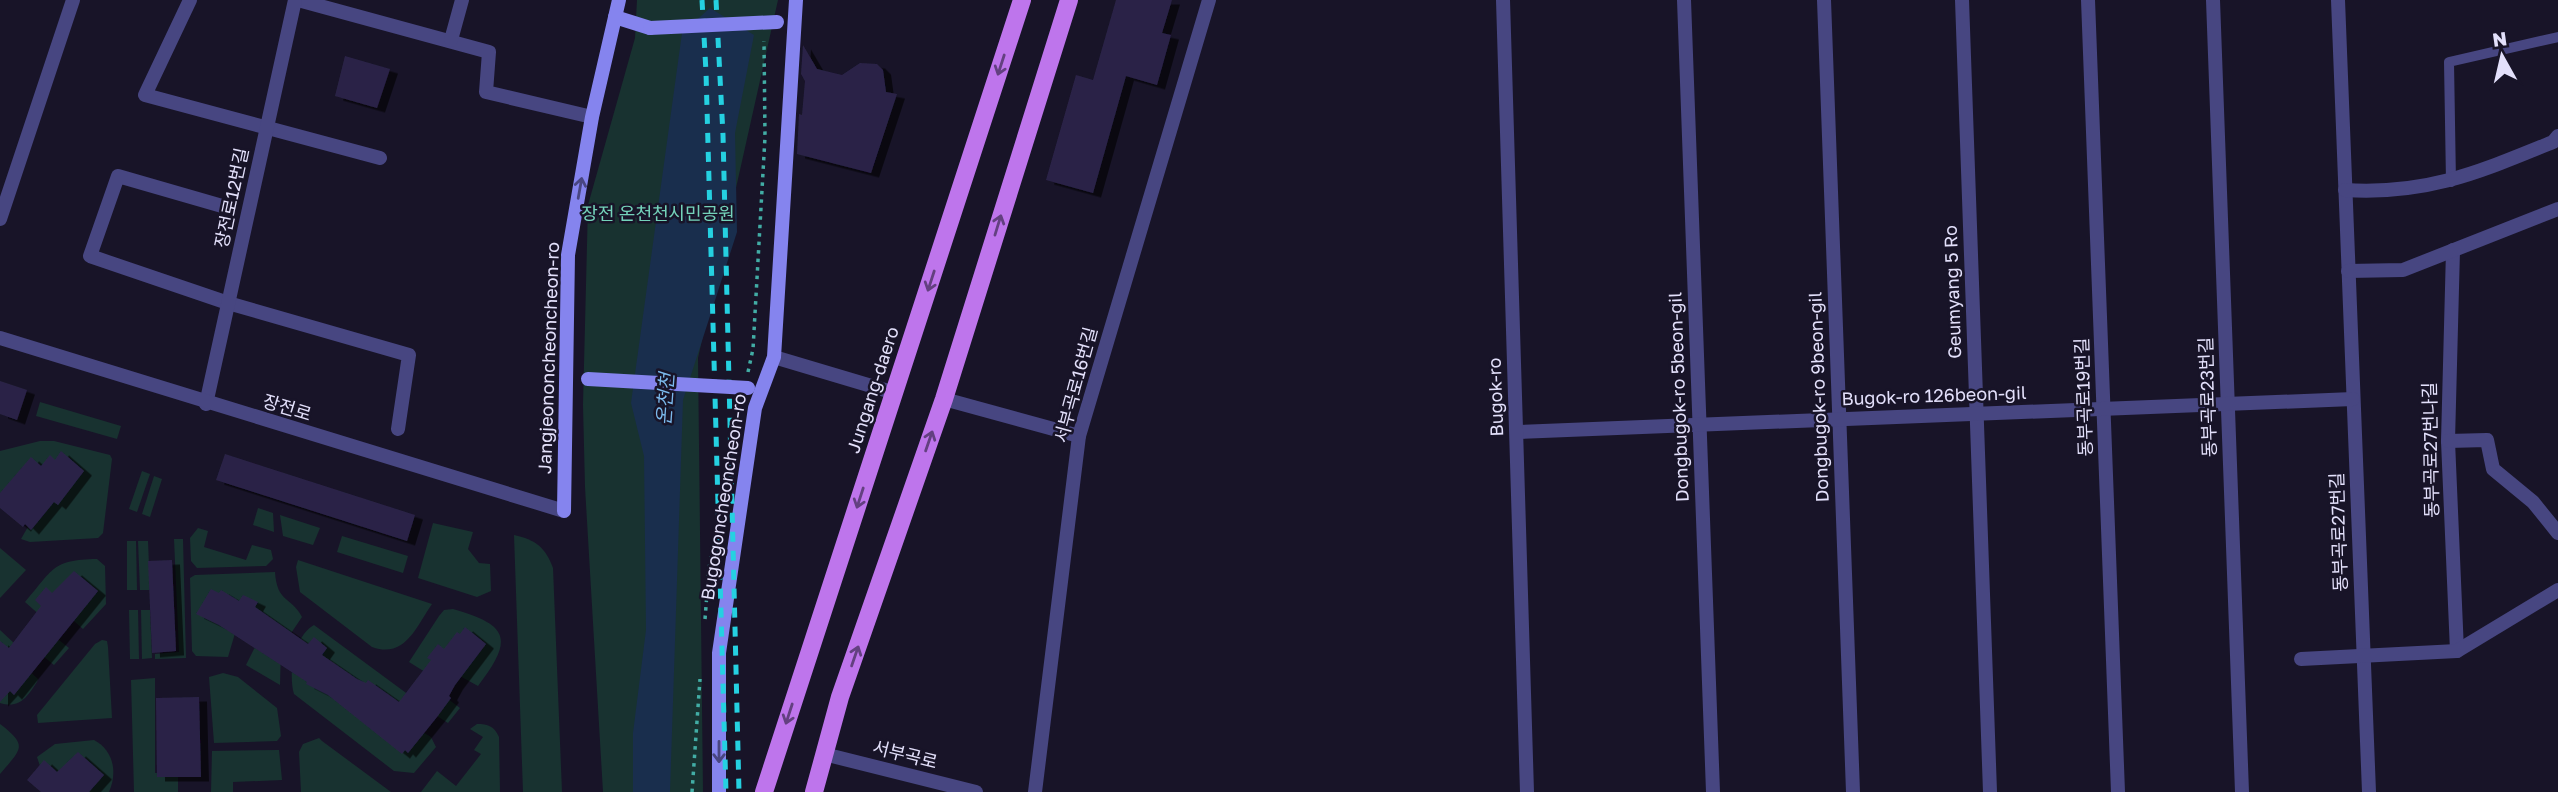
<svg xmlns="http://www.w3.org/2000/svg" width="2558" height="792" font-family="'Golos Text','Noto Sans KR',sans-serif">
<defs>
<filter id="shadow"><feDropShadow dx="8" dy="4.5" stdDeviation="0" flood-color="#0009"/></filter>
</defs>
<rect width="100%" height="100%" fill="#181428"/>
<g fill="#183230">
<path d="M637,0H778L698,358L703,792H603L585,487L583,405L588,205L635,38Z"/>
<path d="M40,402L121,426L117,439L36,416Z"/>
<path d="M40,441H54L110,455L112,459L103,533L98,538L30,542L21,539L29,525L0,502V451Z"/>
<path d="M142,471L150,474L137,512L129,509Z"/>
<path d="M154,476L162,479L150,517L142,514Z"/>
<path d="M258,508L273,513L274,532L253,525Z"/>
<path d="M280,515L320,528L313,545L283,536Z"/>
<path d="M433,523L473,532L468,549L479,563L490,564L491,591L477,597L418,578Z"/>
<path d="M198,528L208,531L204,547L246,560L252,545L271,550L273,559L266,566L197,568L191,561L190,538Z"/>
<path d="M514,535C536,540 545,547 553,568L562,792H523Z"/>
<path d="M342,536L408,556L403,573L337,552Z"/>
<path d="M174,539H183L186,658L155,659V654L179,652Z"/>
<path d="M127,541H136L137,590H127Z"/>
<path d="M138,541H148L150,590H140Z"/>
<path d="M0,548L26,570L0,598Z"/>
<path d="M97,559L105,566L106,604L83,629L66,614L50,633L69,648L54,665L38,652L25,667L38,679L37,682C27,697 20,709 0,703V630L16,645L42,617L25,602C54,569 51,560 97,559Z"/>
<path d="M298,560L432,604C416,627 405,659 372,647L300,592L296,567Z"/>
<path d="M275,572C277,603 291,596 302,617L281,648L280,685L246,665L257,643L236,630L228,657L196,656L192,651L190,578L195,575Z"/>
<path d="M453,609C509,625 514,639 478,686L458,675L444,696L460,708L448,723L429,711L416,728L431,737L436,747L414,773L394,771L294,694C288,674 294,636 314,625L417,701L433,677L409,662L439,616L444,610Z"/>
<path d="M129,610H138L139,659H130Z"/>
<path d="M141,610H150L152,658L142,659Z"/>
<path d="M102,640L107,641L108,647L112,718L38,723L37,715L95,644Z"/>
<path d="M223,673L238,677L277,708L281,736L277,741L214,743L209,677Z"/>
<path d="M155,678V773H178V792H134L131,680Z"/>
<path d="M0,724C29,746 21,749 0,774Z"/>
<path d="M477,724C488,724 494,726 499,737L500,792H421L437,771L456,786L481,754L474,750L483,737L470,729Z"/>
<path d="M319,738L322,741L391,792H301L299,752L303,744Z"/>
<path d="M94,740C113,750 118,772 109,792H62L43,775L37,757L55,744Z"/>
<path d="M279,750L282,780L233,782V792H211L212,751Z"/>
</g>
<path fill="#192e4d" d="M710,8L754,35L735,133L737,232L683,400L670,792H633V733L646,630L644,456L631,403L682,33Z"/>
<g fill="#2a2347" filter="url(#shadow)">
<path d="M1116,0H1172L1162,33L1171,35L1157,85L1126,76L1093,193L1046,180L1076,75L1093,80Z"/>
<path d="M803,45L817,69L842,75L860,63L877,64L883,70L886,92L897,94L871,173L797,154L799,114L802,115L805,81L801,74Z"/>
<path d="M345,56L390,69L377,108L335,96Z"/>
<path d="M0,381L27,390L17,420L0,414Z"/>
<path d="M61,451L84,471L58,505L54,502L31,530L25,524L23,527L0,508V493L31,457L41,466L50,455L55,460Z"/>
<path d="M225,454L415,515L407,541L216,480Z"/>
<path d="M172,560L176,651L152,653L148,561Z"/>
<path d="M74,571L98,591L14,695L10,691L0,702V641L9,648L41,606L35,600L46,587L52,593Z"/>
<path d="M211,589L219,593L221,590L239,601L243,595L258,602L255,607L308,644L314,637L327,648L322,655L357,679L366,683L368,680L399,702L431,660L427,658L438,644L444,649L457,632L460,634L465,627L486,644L455,685L449,696L451,698L437,717L408,753L405,750L402,754L328,695L306,684L307,682L219,625L196,614Z"/>
<path d="M199,697L201,777H157L156,698Z"/>
<path d="M78,752L104,775L89,792H41L27,780L44,760L57,772Z"/>
</g>
<g fill="none" stroke-linecap="round" stroke-linejoin="round">
<g stroke="#42ada5" stroke-width="3.5" stroke-dasharray="3.5 5" stroke-linecap="butt">
<path d="M748,372L753,349L765,137L764,41"/>
<path d="M705,619L709,568L721,506"/>
<path d="M692,792L700,679"/>
</g>
<path stroke="#474681" stroke-width="10" d="M2451,182L2449,62L2558,37"/>
<g stroke="#474681" stroke-width="14">
<path d="M190,0L145,95L380,158"/>
<path d="M298,0L489,52L486,92L592,117"/>
<path d="M1684,0L1713,792"/>
<path d="M1824,0L1853,792"/>
<path d="M1962,0L1990,792"/>
<path d="M2088,0L2118,792"/>
<path d="M2213,0L2242,792"/>
<path d="M2338,0L2369,792"/>
<path d="M451,40L462,0"/>
<path d="M2345,190C2428,195 2479,172 2553,142L2558,136"/>
<path d="M229,208L118,176L90,256L228,303L409,355L398,429"/>
<path d="M0,219L73,0"/>
<path d="M2453,250L2448,441L2457,651"/>
<path d="M2348,271L2403,270L2558,209"/>
<path d="M774,357L895,393"/>
<path d="M944,399L1079,436"/>
<path d="M206,404L295,0"/>
<path d="M1517,432L2353,399"/>
<path d="M2448,441L2487,440L2493,469L2533,502L2558,533"/>
<path d="M2301,659L2457,651L2558,590"/>
<path d="M824,754L976,792"/>
<path d="M1035,792L1079,436L1209,0"/>
</g>
<g stroke="#474681" stroke-width="14">
<path d="M1503,0L1527,792"/>
<path d="M0,338L564,511"/>
</g>
<g stroke="#8584ee" stroke-width="14">
<path d="M615,17L650,28"/>
<path d="M564,511L568,255L592,117L619,0"/>
<path d="M719,792V653L755,408L774,357L796,0"/>
</g>
<g stroke="#be75ec" stroke-width="18">
<path d="M764,792L1022,0"/>
<path d="M814,792L840,697L944,399L1069,0"/>
</g>
<g stroke="#25d1e1" stroke-width="5" stroke-dasharray="10 9" stroke-linecap="butt">
<path d="M702,0L706,72L726,792"/>
<path d="M716,0L723,135L739,792"/>
</g>
<g stroke="#8584ee" stroke-width="14">
<path d="M650,28L777,22"/>
<path d="M588,379L748,388"/>
</g>
</g>
<defs><path id="oneway-shaft" d="M-6 0H5M1.5-3L5.5 0L1.5 3" fill="none" stroke-width="1.6" stroke-linecap="round" stroke-linejoin="round" transform="scale(1.75)"/></defs>
<g stroke="#634080">
<use href="#oneway-shaft" transform="translate(1001 65) rotate(108)"/>
<use href="#oneway-shaft" transform="translate(998 225) rotate(-73)"/>
<use href="#oneway-shaft" transform="translate(931 281) rotate(108)"/>
<use href="#oneway-shaft" transform="translate(929 441) rotate(-71)"/>
<use href="#oneway-shaft" transform="translate(860 498) rotate(108)"/>
<use href="#oneway-shaft" transform="translate(855 656) rotate(-71)"/>
<use href="#oneway-shaft" transform="translate(789 714) rotate(108)"/>
</g>
<g stroke="#494681">
<use href="#oneway-shaft" transform="translate(580 188) rotate(-80)"/>
<use href="#oneway-shaft" transform="translate(719 752) rotate(90)"/>
</g>
<g text-anchor="middle" stroke-width="5" stroke-linejoin="round" paint-order="stroke">
<g font-size="18" fill="#e3e0fb" stroke="#181428">
<text transform="translate(232 198) rotate(-78)" y="6">장전로12번길</text>
<text transform="translate(1953 292) rotate(-92)" y="6">Geumyang 5 Ro</text>
<text transform="translate(549 358) rotate(-88)" y="6">Jangjeononcheoncheon-ro</text>
<text transform="translate(1076 385) rotate(-75)" y="6">서부곡로16번길</text>
<text transform="translate(873 390) rotate(-72)" y="6">Jungang-daero</text>
<text transform="translate(1934 396) rotate(-2)" y="6">Bugok-ro 126beon-gil</text>
<text transform="translate(1496 397) rotate(-92)" y="6">Bugok-ro</text>
<text transform="translate(1679 397) rotate(-92)" y="6">Dongbugok-ro 5beon-gil</text>
<text transform="translate(1819 397) rotate(-92)" y="6">Dongbugok-ro 9beon-gil</text>
<text transform="translate(2084 397) rotate(-92)" y="6">동부곡로19번길</text>
<text transform="translate(2208 397) rotate(-92)" y="6">동부곡로23번길</text>
<text transform="translate(287 408) rotate(17)" y="6">장전로</text>
<text transform="translate(2431 450) rotate(-91)" y="6">동부곡로27번나길</text>
<text transform="translate(724 497) rotate(-81)" y="6">Bugogoncheoncheon-ro</text>
<text transform="translate(2339 532) rotate(-92)" y="6">동부곡로27번길</text>
<text transform="translate(905 755) rotate(14)" y="6">서부곡로</text>
</g>
<g font-size="18" fill="#74d2ba" stroke="#181428">
<text x="658" y="220">장전 온천천시민공원</text>
</g>
<g font-size="19" font-style="italic" fill="#7cbaed" stroke="#181428">
<text transform="translate(665 399) rotate(-86)" y="7">온천천</text>
</g>
</g>
<g transform="translate(2502 56) rotate(352)" stroke="#181428" stroke-width="5" paint-order="stroke">
<path d="M0-5L12 26L0 18L-12 26Z" fill="#e3e0fb"/>
<text y="-10" font-size="19" font-weight="bold" text-anchor="middle" fill="#e3e0fb">N</text>
</g>
</svg>
